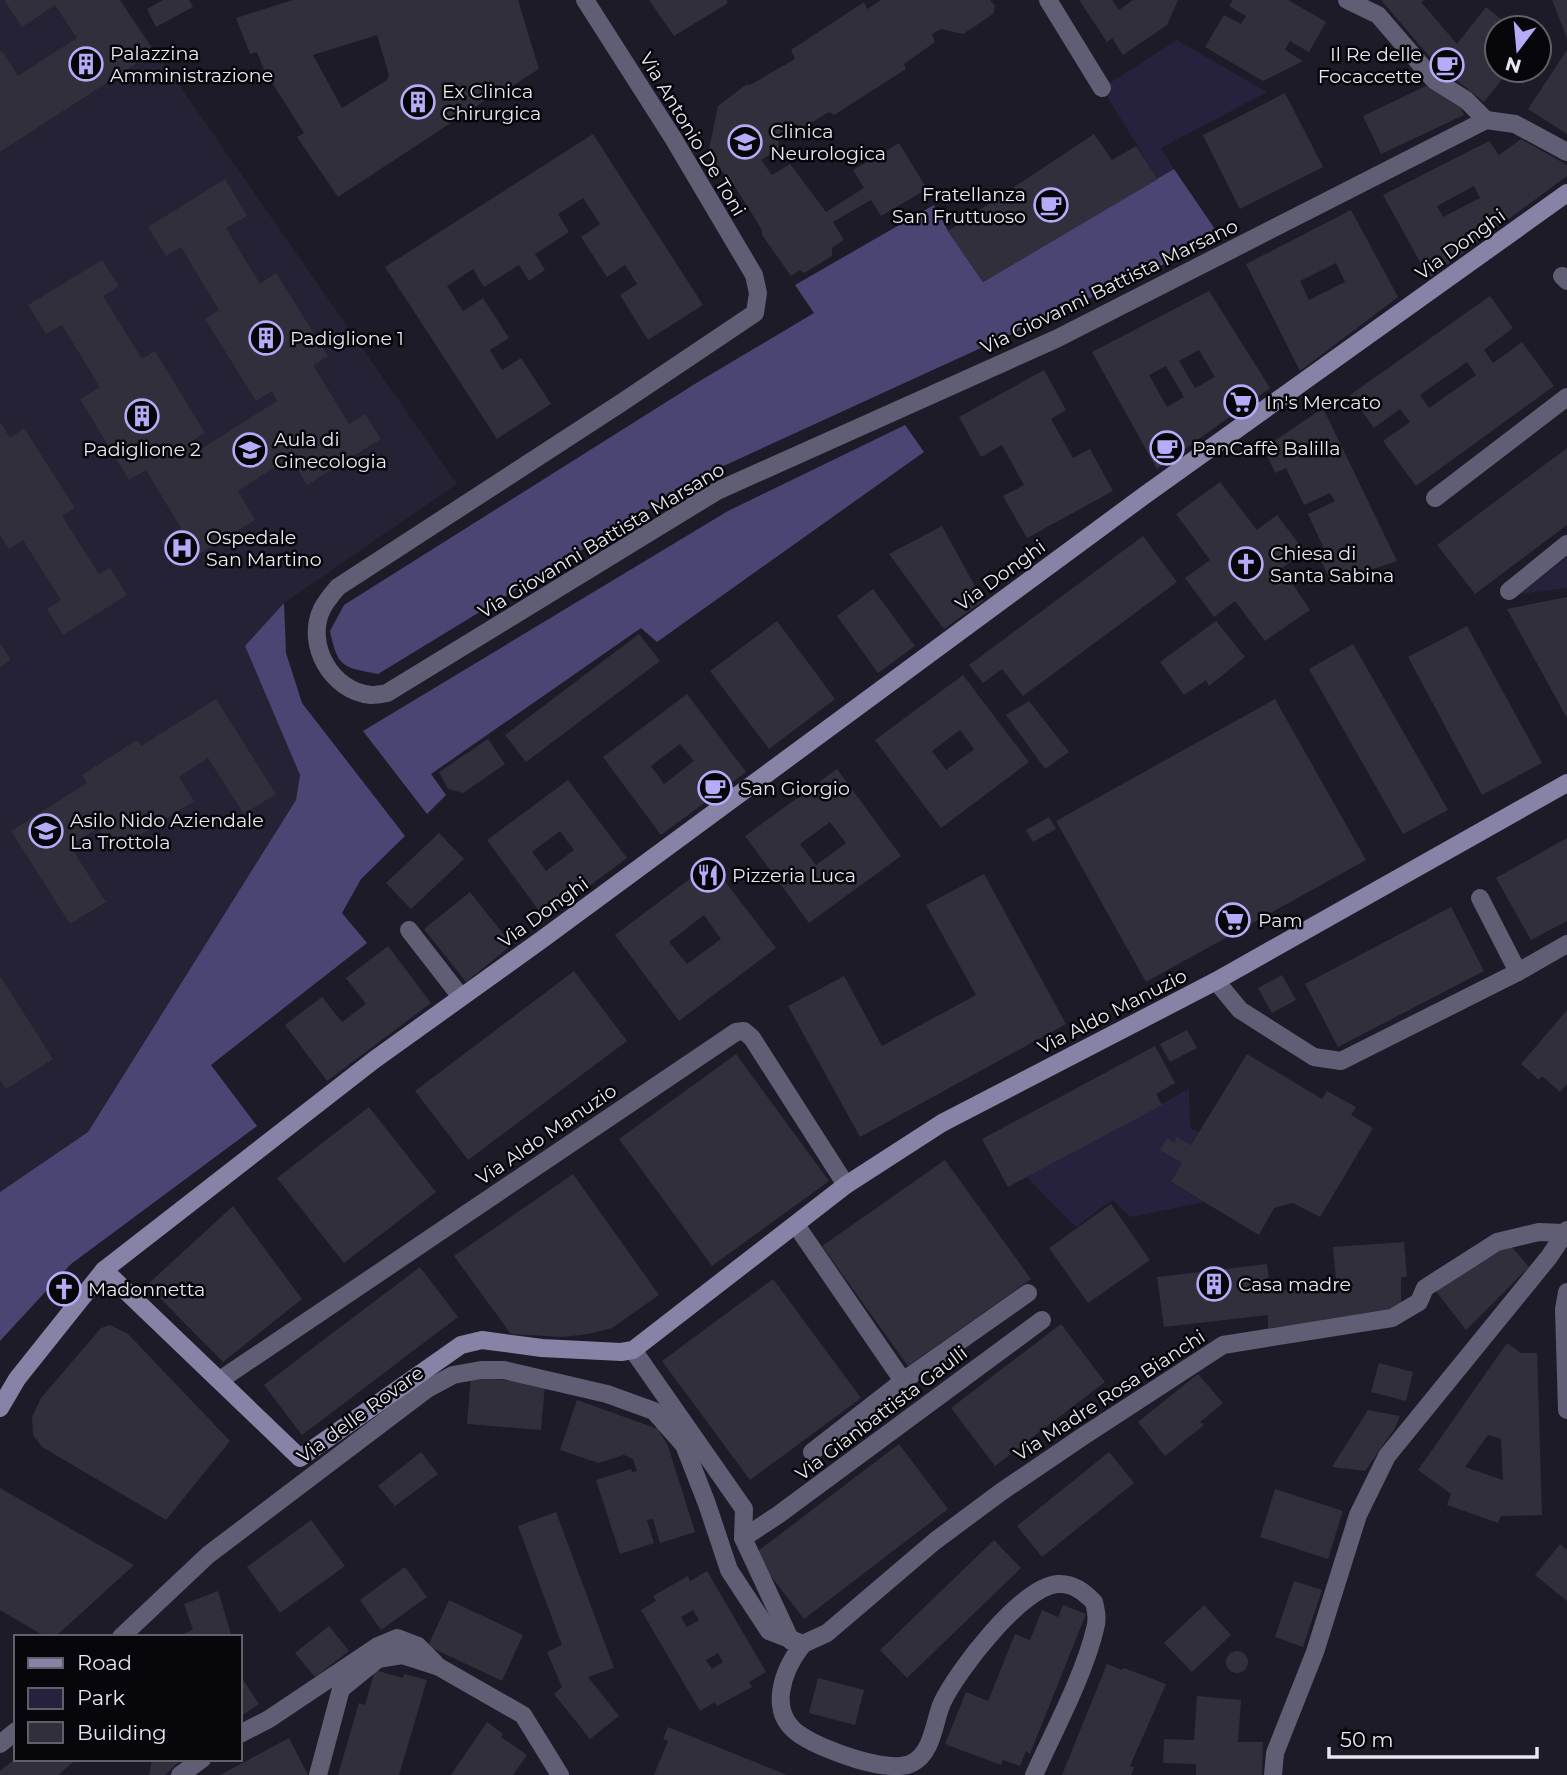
<svg xmlns="http://www.w3.org/2000/svg" width="1567" height="1775" font-family="Montserrat,sans-serif">
<rect width="100%" height="100%" fill="#1c1b27"/>
<path fill="#242234" d="M0,0H120L457,484L284,603L245,646L300,775L296,800L88,1132L0,1192Z"/>
<g fill="#26223e">
<path d="M1177,40L1267,92L1161,148L1174,169L1158,179L1102,88Z"/>
<path d="M1567,557V588L1520,594Z"/>
<path d="M1189,1089L1190,1128L1199,1132L1191,1145L1177,1137L1174,1143L1167,1139L1160,1150L1182,1163L1171,1183L1204,1202L1131,1217L1112,1200L1076,1227L1027,1177Z"/>
</g>
<g fill="#4b4574">
<path d="M1174,169L1221,238L706,474L378,674C342,667 338,668 330,631L344,605L698,382L814,313L795,285L934,205L948,231L983,282Z"/>
<path d="M905,425L924,452L657,642L641,628L431,774L446,795L427,814L363,731L728,511Z"/>
<path d="M284,603L286,653L302,703L405,836L361,879L342,913L367,943L211,1065L257,1126L71,1264L0,1341V1192L88,1132L296,800L300,775L245,646Z"/>
</g>
<g fill="#302f3b" fill-rule="evenodd">
<path d="M4,0H120L154,52L0,152V52L2,51L18,76L77,38L55,5L22,27Z"/>
<path d="M163,0H189L193,7L156,27L147,9Z"/>
<path d="M293,0H518L539,69L498,95L495,94L338,197L297,137L304,133L264,70L257,52L250,54L236,18ZM377,35L389,75L387,80L342,108L313,55Z"/>
<path d="M649,0H726L728,3L674,36Z"/>
<path d="M881,0H990L995,6L993,14L963,34L941,29L932,34L935,42L904,64L906,69L834,115L829,112L801,129L796,124L780,133L778,150L761,160L772,175L790,164L826,212L864,188L853,170L899,143L927,189L881,216L871,200L833,222L844,240L832,248V256L804,273L800,270L791,276L762,235V230L730,179H728L708,154L718,106L747,84L750,85L795,59L791,50L864,2L867,9Z"/>
<path d="M1079,0H1112L1119,10L1133,0H1178L1167,25L1123,55L1112,38L1107,42Z"/>
<path d="M1233,0H1288L1326,22L1309,52L1290,41L1285,50L1303,61L1263,81L1205,47L1224,15L1241,24L1246,16L1229,6Z"/>
<path d="M1381,0H1424L1421,2L1457,44L1486,7L1512,28H1497V70H1514L1506,80L1503,78L1484,102L1435,63Z"/>
<path d="M1552,0H1567V38Z"/>
<path d="M1567,50V134L1528,109Z"/>
<path d="M1426,86L1460,106L1464,115L1381,154L1363,116Z"/>
<path d="M1285,93L1323,167L1240,209L1203,135Z"/>
<path d="M593,134L703,305L648,340L620,295L637,284L625,265L607,277L581,237L600,224L583,198L558,214L569,232L535,254L545,270L529,281L519,265L484,287L473,269L447,286L463,311L483,298L509,338L490,350L502,370L521,358L551,404L497,439L385,267Z"/>
<path d="M1094,134L1112,160L1136,146L1158,179L983,282L948,231Z"/>
<path d="M1521,139L1567,165V176L1429,278L1383,195L1489,141L1499,155ZM1474,186L1480,198L1443,217L1437,206Z"/>
<path d="M225,179L247,216L226,228L260,284L276,273L328,356L313,365L349,424L365,414L381,439L307,485L290,457L238,491L255,520L178,567L161,541L181,528L146,470L129,480L80,399L100,387L62,325L46,334L28,305L102,260L119,286L103,296L142,359L155,351L205,433L187,444L193,454L277,401L272,391L256,401L205,319L219,310L181,247L166,256L148,227Z"/>
<path d="M1351,210L1398,297L1300,371L1246,264ZM1336,263L1345,282L1309,300L1300,281Z"/>
<path d="M1209,291L1270,388L1157,469L1092,352ZM1199,350L1215,377L1195,388L1179,361ZM1166,366L1184,397L1167,407L1149,375Z"/>
<path d="M1490,296L1513,328L1484,350L1493,363L1522,342L1554,386L1416,486L1383,441L1410,422L1400,409L1374,428L1350,395ZM1467,362L1476,375L1429,408L1420,395Z"/>
<path d="M1044,370L1066,410L1051,419L1073,458L1090,449L1113,491L1027,538L1003,496L1024,485L1002,445L981,457L959,417Z"/>
<path d="M1323,408L1397,561L1332,583L1320,559L1327,555L1308,514L1335,501L1330,493L1304,505L1286,468L1275,473L1264,448Z"/>
<path d="M0,422L10,438L24,428L75,508L62,516L99,574L110,568L127,595L63,635L47,609L61,600L23,540L9,549L0,535Z"/>
<path d="M1567,448V525L1475,594L1437,545Z"/>
<path d="M1220,482L1257,530L1277,515L1305,552L1282,568L1310,610L1265,641L1235,601L1214,617L1185,578L1210,560L1176,514Z"/>
<path d="M942,526L983,601L944,629L889,554Z"/>
<path d="M1143,536L1177,582L1023,696L1002,669L983,683L969,665Z"/>
<path d="M873,589L915,646L878,673L837,616Z"/>
<path d="M1567,597V718L1507,609Z"/>
<path d="M777,621L835,699L769,749L710,671Z"/>
<path d="M1216,621L1245,657L1209,686L1206,680L1184,695L1160,662Z"/>
<path d="M1467,626L1542,763L1482,795L1408,657Z"/>
<path d="M639,634L660,661L526,762L505,735Z"/>
<path d="M0,643L11,660L0,667Z"/>
<path d="M1353,644L1448,810L1403,834L1309,669Z"/>
<path d="M963,675L1029,762L941,828L875,740ZM960,730L974,749L946,770L932,751Z"/>
<path d="M687,694L746,772L661,835L603,757ZM680,744L694,761L664,784L651,766Z"/>
<path d="M216,699L276,794L244,814L208,758L179,777L194,801L114,852L98,828L70,846L106,902L70,924L11,831L87,783L82,775L137,740L141,746Z"/>
<path d="M1275,699L1366,860L1146,982L1056,821Z"/>
<path d="M1029,701L1069,752L1045,769L1006,715Z"/>
<path d="M488,739L505,764L463,793L448,789L439,772Z"/>
<path d="M837,769L901,856L809,923L745,836ZM830,822L846,843L816,865L800,844Z"/>
<path d="M568,780L627,858L545,919L487,840ZM560,831L574,850L546,871L532,852Z"/>
<path d="M1049,817L1056,829L1033,842L1026,830Z"/>
<path d="M439,833L464,859L411,909L386,883Z"/>
<path d="M1567,838V921L1531,940L1496,878Z"/>
<path d="M711,863L776,948L679,1021L615,935ZM704,915L721,939L687,964L669,942Z"/>
<path d="M984,874L1066,1024L860,1137L788,1006L844,976L882,1046L976,995L926,905Z"/>
<path d="M470,892L512,945L466,982L424,929Z"/>
<path d="M1451,907L1484,971L1338,1047L1305,984Z"/>
<path d="M388,946L431,1003L327,1081L285,1025L322,997L342,1022L366,1004L346,978Z"/>
<path d="M574,971L627,1041L468,1160L415,1091Z"/>
<path d="M1282,975L1296,1000L1272,1013L1258,988Z"/>
<path d="M0,976L53,1059L6,1089L0,1080Z"/>
<path d="M1567,1010V1084L1560,1092L1542,1076L1539,1080L1521,1064Z"/>
<path d="M1187,1030L1197,1048L1170,1062L1160,1044Z"/>
<path d="M1155,1046L1175,1083L1156,1094L1162,1105L1008,1187L982,1139Z"/>
<path d="M736,1054L829,1181L712,1266L619,1139Z"/>
<path d="M1247,1054L1322,1099L1327,1091L1356,1107L1351,1115L1373,1128L1320,1217L1293,1203L1274,1208L1259,1235L1171,1182L1182,1163L1160,1150L1167,1138L1174,1143L1177,1137L1191,1145Z"/>
<path d="M369,1107L436,1192L344,1263L277,1178Z"/>
<path d="M945,1160L1031,1279L908,1366L822,1246Z"/>
<path d="M573,1174L659,1295L612,1328L588,1334L563,1337L511,1334L454,1256Z"/>
<path d="M1111,1204L1150,1260L1088,1303L1049,1248Z"/>
<path d="M233,1206L302,1299L223,1362L147,1285Z"/>
<path d="M1404,1242L1407,1277H1401V1311L1365,1321L1268,1328V1315L1164,1327L1157,1277L1267,1264L1270,1290L1337,1291L1333,1247Z"/>
<path d="M1510,1245L1529,1267L1466,1330L1435,1290Z"/>
<path d="M420,1267L458,1317L302,1435L264,1385Z"/>
<path d="M773,1279L861,1398L750,1480L662,1361Z"/>
<path d="M1061,1324L1105,1382L995,1466L951,1408Z"/>
<path d="M110,1325L128,1334L230,1441L166,1520L42,1447L33,1435L32,1417L41,1398L101,1328Z"/>
<path d="M1507,1343L1521,1353H1537L1542,1515L1501,1516L1498,1523L1447,1505L1451,1494L1418,1470ZM1488,1435L1501,1439L1503,1480L1465,1467Z"/>
<path d="M1379,1363L1413,1372L1406,1401L1371,1392Z"/>
<path d="M1198,1374L1223,1403L1200,1422L1204,1425L1165,1456L1138,1422Z"/>
<path d="M471,1377L545,1384L541,1430L467,1424Z"/>
<path d="M577,1400L658,1429L668,1446L695,1532L660,1543L653,1519L647,1520L654,1543L620,1554L596,1480L631,1469L632,1472L637,1471L633,1459L624,1455L598,1463L560,1450Z"/>
<path d="M1368,1410L1400,1416L1395,1428L1365,1471L1332,1467Z"/>
<path d="M899,1444L948,1509L804,1619L754,1554Z"/>
<path d="M421,1452L438,1474L395,1506L378,1486Z"/>
<path d="M1109,1452L1134,1483L1042,1557L1017,1526Z"/>
<path d="M0,1488L134,1565L55,1637H46L0,1610Z"/>
<path d="M1275,1489L1343,1511L1328,1559L1260,1537Z"/>
<path d="M556,1512L614,1668L588,1677L619,1716L590,1739L554,1694L562,1687L547,1652L562,1645L518,1526Z"/>
<path d="M311,1520L345,1566L280,1613L247,1567Z"/>
<path d="M994,1540L1021,1568L907,1678L880,1650Z"/>
<path d="M1560,1544L1567,1550V1601L1535,1575Z"/>
<path d="M405,1567L427,1597L381,1630L360,1600Z"/>
<path d="M707,1571L766,1672L749,1682L752,1687L717,1706L715,1702L700,1711L641,1610L656,1601L653,1596L688,1576L690,1581ZM693,1610L699,1620L687,1627L681,1617ZM718,1653L723,1662L712,1669L706,1660Z"/>
<path d="M1294,1581L1322,1590L1303,1647L1275,1637Z"/>
<path d="M218,1591L232,1637H176L193,1630L184,1604Z"/>
<path d="M449,1600L523,1635L502,1681L428,1646Z"/>
<path d="M1063,1605L1086,1614L1030,1754L1026,1751L1020,1766L1003,1760L1001,1765L945,1744L966,1692L988,1701L1015,1634L1030,1640L1042,1610L1058,1617Z"/>
<path d="M1204,1605L1231,1635L1192,1672L1164,1643Z"/>
<path d="M329,1626L349,1651L315,1677L295,1653Z"/>
<circle cx="1237" cy="1662" r="11"/>
<path d="M1107,1664L1122,1670L1124,1668L1166,1684L1130,1766L1134,1768L1131,1775H1062Z"/>
<path d="M375,1670L403,1678L404,1674L427,1680L399,1775H338L359,1703L365,1705Z"/>
<path d="M240,1675L259,1704L240,1717Z"/>
<path d="M818,1678L864,1690L855,1725L809,1713Z"/>
<path d="M1197,1696L1241,1700L1238,1742H1263L1262,1775H1196V1764L1163,1763L1164,1739L1194,1740Z"/>
<path d="M487,1722L503,1734L501,1737L527,1755L513,1775H451Z"/>
<path d="M668,1727L787,1775H654L668,1741L663,1739Z"/>
<path d="M289,1738L308,1775H220L250,1759Z"/>
<path d="M15,1759H77L58,1775H0V1771Z"/>
<path d="M152,1759H182L165,1775H149Z"/>
</g>
<g fill="none" stroke-linecap="round" stroke-linejoin="round">
<g stroke="#5f5e74" stroke-width="18">
<path d="M585,0L673,138L754,275L758,293L755,313L621,403L338,587C333,593 326,601 322,609C305,644 331,691 371,695C376,695 382,694 387,693L717,491L1056,339L1486,120L1515,124L1567,152"/>
<path d="M1048,0L1102,88"/>
<path d="M1347,0L1378,15L1434,80L1466,100L1486,120"/>
<path d="M1562,276L1567,281"/>
<path d="M1435,498L1567,397"/>
<path d="M1509,591L1567,544"/>
<path d="M1480,898L1518,972L1567,944"/>
<path d="M409,930L461,997"/>
<path d="M1216,981L1240,1010L1314,1057L1341,1061L1518,972"/>
<path d="M796,1225L903,1381L1028,1293"/>
<path d="M1567,1292L1564,1309L1567,1410"/>
<path d="M633,1350L744,1509L743,1538L791,1641"/>
<path d="M220,1380L736,1032L744,1031L752,1038L846,1185"/>
<path d="M812,1452L903,1381"/>
<path d="M743,1538L778,1515L1042,1320"/>
<path d="M121,1637L208,1555L427,1389L453,1375L481,1370H504L607,1394L654,1411L684,1445L707,1504L729,1570L769,1631L803,1644L827,1633L935,1541L1001,1492L1082,1437L1223,1345L1392,1318L1419,1302L1425,1288L1497,1242L1539,1232L1564,1233"/>
<path d="M803,1644C782,1671 766,1714 802,1736C823,1750 890,1775 912,1763C933,1753 934,1721 942,1703C957,1671 1022,1586 1058,1584C1073,1583 1084,1592 1094,1602C1096,1611 1098,1619 1095,1629C1084,1675 1054,1731 1034,1775"/>
<path d="M240,1734L269,1719L378,1646L397,1638L418,1646L435,1663"/>
<path d="M0,1744L16,1731"/>
<path d="M180,1775L202,1759"/>
<path d="M318,1775L341,1689L378,1659L402,1655L439,1667L523,1715L560,1775"/>
<path d="M1273,1775L1275,1753L1315,1652L1358,1515L1387,1456L1549,1257L1567,1230"/>
</g>
<g stroke="#8683a6" stroke-width="18">
<path d="M104,1270L300,1458L461,1345L482,1340L542,1348L621,1352L633,1350L846,1185L942,1123L1216,981L1567,783"/>
<path d="M0,1408L17,1379L104,1270L374,1060L544,938L1145,495L1567,193"/>
</g>
</g>
<defs>
<symbol id="building-ring" viewBox="-11 -11 22 22"><circle r="9.5" fill="#07060b" stroke="#b5acf8" stroke-width="1.5"/><path d="M-4-6H4V6H1V3H-1V6H-4ZM-2.5-4.3h1.7v1.8h-1.7ZM.8-4.3h1.7v1.8H.8ZM-2.5-1h1.7V.8h-1.7ZM.8-1h1.7V.8H.8Z" fill="#b5acf8"/></symbol>
<symbol id="cafe-ring" viewBox="-11 -11 22 22"><circle r="9.5" fill="#07060b" stroke="#b5acf8" stroke-width="1.5"/><path d="M-5.5-4.5H6V0H3Q3 3.5 0 3.5H-2.5Q-5.5 3.5-5.5 0ZM3-3.2v2h1.7v-2ZM-6 4.5H4V6H-6Z" fill="#b5acf8"/></symbol>
<symbol id="university-ring" viewBox="-11 -11 22 22"><circle r="9.5" fill="#07060b" stroke="#b5acf8" stroke-width="1.5"/><path d="M0-5L7-2L0 1L-7-2ZM-4 1L0 2.5L4 1V4Q0 6-4 4Z" fill="#b5acf8"/></symbol>
<symbol id="supermarket-ring" viewBox="-11 -11 22 22"><circle r="9.5" fill="#07060b" stroke="#b5acf8" stroke-width="1.5"/><path d="M-6-5.5h2.5l.6 2H6L4.5 2H-2.5L-4.4-4H-6ZM-1.5 3.2a1.3 1.3 0 1 0 .1 0ZM3 3.2a1.3 1.3 0 1 0 .1 0Z" fill="#b5acf8"/></symbol>
<symbol id="hospital-ring" viewBox="-11 -11 22 22"><circle r="9.5" fill="#07060b" stroke="#b5acf8" stroke-width="1.5"/><path d="M-5-5h3v3.5h4V-5h3V5h-3V1.5h-4V5h-3Z" fill="#b5acf8"/></symbol>
<symbol id="church-ring" viewBox="-11 -11 22 22"><circle r="9.5" fill="#07060b" stroke="#b5acf8" stroke-width="1.5"/><path d="M-1.2-6h2.4v3.5h3.3v2.4h-3.3V6h-2.4V-.1h-3.3v-2.4h3.3Z" fill="#b5acf8"/></symbol>
<symbol id="school-ring" viewBox="-11 -11 22 22"><circle r="9.5" fill="#07060b" stroke="#b5acf8" stroke-width="1.5"/><path d="M0-5L7-2L0 1L-7-2ZM-4 1L0 2.5L4 1V4Q0 6-4 4Z" fill="#b5acf8"/></symbol>
<symbol id="restaurant-ring" viewBox="-11 -11 22 22"><circle r="9.5" fill="#07060b" stroke="#b5acf8" stroke-width="1.5"/><path d="M-5-6h1v4h1v-4h1v4h1v-4h1v5L-1.5 .5V6h-2V.5L-5-1ZM5-6V6H3V1.5H1.5Q1.5-4 5-6Z" fill="#b5acf8"/></symbol>
</defs>
<g fill-rule="evenodd">
<use href="#building-ring" x="67" y="45" width="38" height="38"/>
<use href="#cafe-ring" x="1428" y="46" width="38" height="38"/>
<use href="#building-ring" x="399" y="83" width="38" height="38"/>
<use href="#university-ring" x="726" y="123" width="38" height="38"/>
<use href="#cafe-ring" x="1032" y="186" width="38" height="38"/>
<use href="#building-ring" x="247" y="319" width="38" height="38"/>
<use href="#supermarket-ring" x="1222" y="383" width="38" height="38"/>
<use href="#building-ring" x="123" y="397" width="38" height="38"/>
<use href="#cafe-ring" x="1148" y="429" width="38" height="38"/>
<use href="#university-ring" x="231" y="431" width="38" height="38"/>
<use href="#hospital-ring" x="163" y="529" width="38" height="38"/>
<use href="#church-ring" x="1227" y="545" width="38" height="38"/>
<use href="#cafe-ring" x="696" y="769" width="38" height="38"/>
<use href="#school-ring" x="27" y="812" width="38" height="38"/>
<use href="#restaurant-ring" x="689" y="856" width="38" height="38"/>
<use href="#supermarket-ring" x="1214" y="901" width="38" height="38"/>
<use href="#building-ring" x="1195" y="1265" width="38" height="38"/>
<use href="#church-ring" x="45" y="1270" width="38" height="38"/>
</g>
<g text-anchor="middle" stroke-width="5" stroke-linejoin="round" paint-order="stroke">
<g font-size="19" fill="#e7e7ef" stroke="#07060b" text-anchor="start">
<text x="110" y="60">Palazzina<tspan x="110" dy="22">Amministrazione</tspan></text>
<text x="1422" y="61" text-anchor="end">Il Re delle<tspan x="1422" dy="22">Focaccette</tspan></text>
<text x="442" y="98">Ex Clinica<tspan x="442" dy="22">Chirurgica</tspan></text>
<text x="770" y="138">Clinica<tspan x="770" dy="22">Neurologica</tspan></text>
<text x="1026" y="201" text-anchor="end">Fratellanza<tspan x="1026" dy="22">San Fruttuoso</tspan></text>
<text x="290" y="345">Padiglione 1</text>
<text x="1266" y="409">In's Mercato</text>
<text x="274" y="446">Aula di<tspan x="274" dy="22">Ginecologia</tspan></text>
<text x="1192" y="455">PanCaffè Balilla</text>
<text x="142" y="456" text-anchor="middle">Padiglione 2</text>
<text x="206" y="544">Ospedale<tspan x="206" dy="22">San Martino</tspan></text>
<text x="1270" y="560">Chiesa di<tspan x="1270" dy="22">Santa Sabina</tspan></text>
<text x="740" y="795">San Giorgio</text>
<text x="70" y="827">Asilo Nido Aziendale<tspan x="70" dy="22">La Trottola</tspan></text>
<text x="732" y="882">Pizzeria Luca</text>
<text x="1258" y="927">Pam</text>
<text x="1238" y="1291">Casa madre</text>
<text x="88" y="1296">Madonnetta</text>
</g>
<g font-size="19" fill="#e7e7ef" stroke="#07060b">
<text transform="translate(693 134) rotate(59)" y="7">Via Antonio De Toni</text>
<text transform="translate(1460 244) rotate(-36)" y="7">Via Donghi</text>
<text transform="translate(1109 286) rotate(-26)" y="7">Via Giovanni Battista Marsano</text>
<text transform="translate(601 540) rotate(-31)" y="7">Via Giovanni Battista Marsano</text>
<text transform="translate(1000 575) rotate(-36)" y="7">Via Donghi</text>
<text transform="translate(543 912) rotate(-36)" y="7">Via Donghi</text>
<text transform="translate(1112 1011) rotate(-27)" y="7">Via Aldo Manuzio</text>
<text transform="translate(546 1134) rotate(-34)" y="7">Via Aldo Manuzio</text>
<text transform="translate(1109 1395) rotate(-33)" y="7">Via Madre Rosa Bianchi</text>
<text transform="translate(881 1413) rotate(-37)" y="7">Via Gianbattista Gaulli</text>
<text transform="translate(360 1414) rotate(-36)" y="7">Via delle Rovare</text>
</g>
</g>
<rect x="14" y="1635" width="228" height="126" fill="#07060b" stroke="#616066" stroke-width="2"/>
<rect x="28" y="1658" width="35" height="10" fill="#8683a6" stroke="#616066" stroke-width="2"/>
<text x="77" y="1670" font-size="21" fill="#e7e7ef">Road</text>
<rect x="28" y="1688" width="35" height="21" fill="#26223e" stroke="#616066" stroke-width="2"/>
<text x="77" y="1705" font-size="21" fill="#e7e7ef">Park</text>
<rect x="28" y="1722" width="35" height="21" fill="#302f3b" stroke="#616066" stroke-width="2"/>
<text x="77" y="1740" font-size="21" fill="#e7e7ef">Building</text>
<g transform="translate(1518 49) rotate(196)"><circle r="33" fill="#07060b" stroke="#616066" stroke-width="2"/>
<path d="M0-5L12 26L0 18L-12 26Z" fill="#b5acf8"/>
<text y="-10" font-size="19" font-weight="bold" text-anchor="middle" fill="#e7e7ef">N</text>
</g>
<path d="M1329 1747v10h208v-10" fill="none" stroke="#e7e7ef" stroke-width="3.5"/>
<text x="1340" y="1747" font-size="21" fill="#e7e7ef" stroke="#07060b" stroke-width="5" paint-order="stroke">50 m</text>
</svg>
